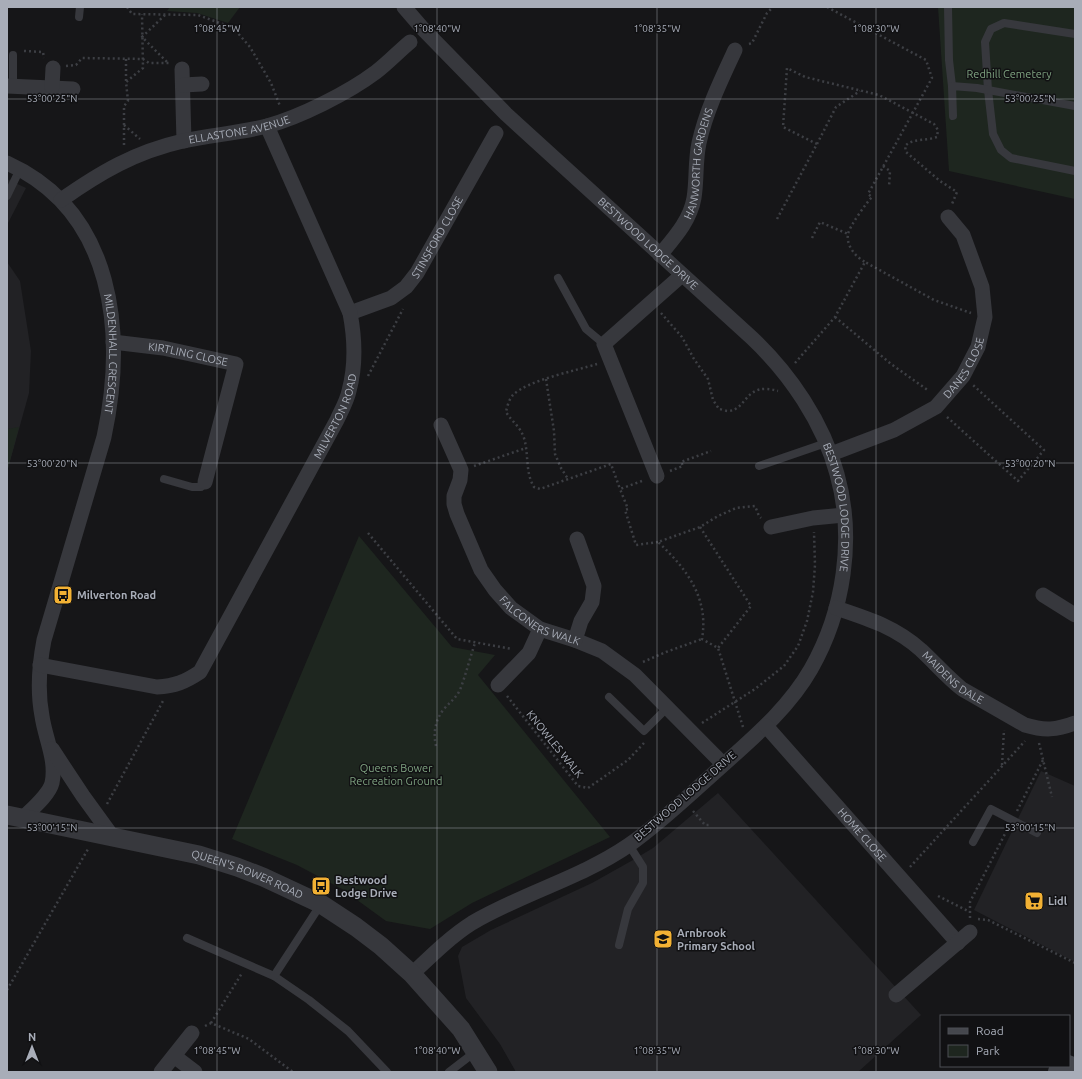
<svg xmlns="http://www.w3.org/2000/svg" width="1082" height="1079" font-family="Ubuntu,sans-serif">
<rect width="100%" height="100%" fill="#161618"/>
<g fill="#222225">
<path d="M7,179L26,188L7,225Z"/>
<path d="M7,262L20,281L31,351L29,393L7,472Z"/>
<path d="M1041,771L1075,786V962L974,910Z"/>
<path d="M718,793L921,1015L858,1072H516L500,1044L466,998L458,956L462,947L491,930L592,883L633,860L653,848Z"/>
</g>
<g fill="#1e261f">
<path d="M170,7H240L228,23L197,13L167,11Z"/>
<path d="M938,7H1075V199L949,171Z"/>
<path d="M19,427L7,472V429Z"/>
<path d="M359,536L452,647L495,655L478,675L610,837L472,903L430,929L386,921L342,889L297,865L232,839Z"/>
</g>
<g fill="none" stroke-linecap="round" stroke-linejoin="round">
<g stroke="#3d3f44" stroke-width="2.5" stroke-dasharray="2 3" stroke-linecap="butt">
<path d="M127,7L132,14L198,15L228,26L236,31L250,47L271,83L280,106"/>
<path d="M827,7L926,60L932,78L868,194L872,197C867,202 849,227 848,234C846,246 856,257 865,262"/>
<path d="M165,15L142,37L167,62"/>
<path d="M749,44L752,43L767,13L773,7"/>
<path d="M24,51L43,52L44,58"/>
<path d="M126,59V81"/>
<path d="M66,66L76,65L82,58L143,59L149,63H170"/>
<path d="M124,125L140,139"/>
<path d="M817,144L836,107L860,91"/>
<path d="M124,145V106L128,101L126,82L143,68L142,14"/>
<path d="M883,166L890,171L889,187"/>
<path d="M777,219L817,144L783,127L787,68L805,77L879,95L934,124L938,130L937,137C926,141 913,138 905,146L906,152L940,181L957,192L952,204"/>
<path d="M812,238L820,222L848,234"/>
<path d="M661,313L682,337L694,359L708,379L713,400L719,409C721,409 725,411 728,411C748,410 744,381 778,391"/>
<path d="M835,317L891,364L929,391"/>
<path d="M795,363L835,317L865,262L934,300L971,313"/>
<path d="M597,364C575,371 528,380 513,395C509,399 507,407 506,412C512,422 520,426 524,438C529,455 525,472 534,487L540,489L611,464L620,489"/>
<path d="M368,376L403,309"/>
<path d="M546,379L554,431L555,454L561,468L568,479"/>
<path d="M947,417L1018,481L1044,450L973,385"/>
<path d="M474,466L526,448"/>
<path d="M670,471L683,466L681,462L711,451"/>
<path d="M642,481L620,489L628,509L625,510L636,545L658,542"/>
<path d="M700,527L751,606L718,648"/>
<path d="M368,533L457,639L512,649"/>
<path d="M643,662L666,652L702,639"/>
<path d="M507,696L578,786L588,788L628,760L644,743"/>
<path d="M702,723L755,689L784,666L798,646L807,621L813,592L815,565L814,532"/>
<path d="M743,727L718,648L702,639C709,598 687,569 658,542L700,527L718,516L736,508L755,506L759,516L761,518"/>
<path d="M1039,743L1052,797"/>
<path d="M436,746C433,733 435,720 444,709C450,702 456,698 460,690C466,674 470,658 475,643"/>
<path d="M1002,765L1004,730"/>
<path d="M107,804L163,701"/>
<path d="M693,811L705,825H711"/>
<path d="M1017,811L1043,760"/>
<path d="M910,867L1025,741"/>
<path d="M938,896L970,912"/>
<path d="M970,918V902L1007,830"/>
<path d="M978,919L988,920L1075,963"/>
<path d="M7,990L88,849"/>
<path d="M211,1023L242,973"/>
<path d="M205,1026L211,1023L249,1039L293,1072"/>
</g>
<g stroke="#37383d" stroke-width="8">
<path d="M948,7L949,60L952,86"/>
<path d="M79,17L80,7"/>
<path d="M1075,34L1004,23L991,29L985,42L988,90L993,134L1001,150L1011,158L1075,171"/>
<path d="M13,55V86"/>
<path d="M953,116L952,86L977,88L1075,106"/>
<path d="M7,196L20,169"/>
<path d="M558,278L586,329L604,344"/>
<path d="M759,466L826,443"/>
<path d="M164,479L192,487H201L205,482"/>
<path d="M609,697L644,731L667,708"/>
<path d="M973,842L991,809L1037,833"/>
<path d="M187,938L274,976L309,1000L348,1031L387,1072"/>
<path d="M619,945L628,909L643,883V867L629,845"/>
<path d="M274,976L321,904"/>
<path d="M449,1072L475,1052"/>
</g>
<g stroke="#37383d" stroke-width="15">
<path id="s1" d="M404,7L423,29L506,114L752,338C790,374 823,422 837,474C855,538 844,611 811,669C787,711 748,742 713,774C686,798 659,824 629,845C581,878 523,893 472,923C450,937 431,956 412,974"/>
<path d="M182,69L184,141"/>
<path d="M183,85L202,84"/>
<path d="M7,86L73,89"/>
<path d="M52,87L53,68"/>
<path id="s2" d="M7,163C115,212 126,334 104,437L44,640C39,666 37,690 42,716C45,738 57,760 52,783C49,795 32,809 23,818"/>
<path id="s3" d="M61,200C101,172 135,152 183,141C211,135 240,133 267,126C300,117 348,93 376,72C388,63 398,52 410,42"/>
<path id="s4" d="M660,255C674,238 690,221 694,198C697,180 695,161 699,143C706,111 721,80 735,50"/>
<path id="s5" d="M350,313L391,298L406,287L417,273L496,133"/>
<path id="s6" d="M113,342L163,348L236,364L205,482"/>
<path id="s7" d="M441,425L461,470L460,480L454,496V504L457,514L481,570L495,590L511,608L540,629L575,640L602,651L635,675L723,764"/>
<path id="s8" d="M831,454L894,430L936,407L963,376L978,347L985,317L982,287L963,235L948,217"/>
<path d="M657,476L604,344L682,275"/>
<path d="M771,527L813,518L844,515"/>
<path d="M1043,595L1075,615"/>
<path id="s9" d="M836,608C869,619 895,627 921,650C935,663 947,677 962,689L1025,725C1045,731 1056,730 1075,723"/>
<path d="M575,640L581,621L592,602L594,586L577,539"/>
<path id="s10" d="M40,665L157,687C175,686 185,682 200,672L337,420C341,411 347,401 349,391C356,365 355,339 350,313L267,126"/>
<path d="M498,685L529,653L540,629"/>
<path id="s11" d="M766,726L958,943"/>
<path d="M52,749L83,796L112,836"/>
<path d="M896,995L970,932"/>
<path d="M174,1056L195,1072"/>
<path d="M161,1072L192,1033"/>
</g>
<path stroke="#37383d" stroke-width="19" id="s12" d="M7,815L199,855L237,867L263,877L321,904L356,927L381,946L412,974L461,1029L488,1072"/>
<path stroke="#45474d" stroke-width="22" d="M1059,1072L1068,1066"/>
</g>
<path fill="none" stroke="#a8adb8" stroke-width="1" stroke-opacity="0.45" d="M217,7V1072M437,7V1072M657,7V1072M876,7V1072M7,99H1075M7,463H1075M7,828H1075"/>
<defs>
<symbol id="bus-square" viewBox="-11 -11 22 22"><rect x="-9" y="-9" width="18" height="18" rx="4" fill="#f2b134" stroke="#111113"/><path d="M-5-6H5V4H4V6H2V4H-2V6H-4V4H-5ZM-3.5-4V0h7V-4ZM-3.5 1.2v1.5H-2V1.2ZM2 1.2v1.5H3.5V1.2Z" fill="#111"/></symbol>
<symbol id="supermarket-square" viewBox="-11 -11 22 22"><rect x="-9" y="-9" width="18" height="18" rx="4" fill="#f2b134" stroke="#111113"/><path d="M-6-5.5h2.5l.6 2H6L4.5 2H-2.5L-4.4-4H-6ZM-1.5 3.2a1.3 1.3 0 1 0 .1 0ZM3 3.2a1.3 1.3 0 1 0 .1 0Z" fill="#111"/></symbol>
<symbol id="school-square" viewBox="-11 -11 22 22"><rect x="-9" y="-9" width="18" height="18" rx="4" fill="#f2b134" stroke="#111113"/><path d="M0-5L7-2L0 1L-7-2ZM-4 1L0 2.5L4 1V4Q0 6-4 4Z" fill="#111"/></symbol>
</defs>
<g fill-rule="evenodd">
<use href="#bus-square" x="52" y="584" width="22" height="22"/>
<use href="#bus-square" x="310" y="875" width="22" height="22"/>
<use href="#supermarket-square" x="1023" y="890" width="22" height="22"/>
<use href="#school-square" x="652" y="928" width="22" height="22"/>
</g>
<g text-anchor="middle" stroke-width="3" stroke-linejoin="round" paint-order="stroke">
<g font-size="11" fill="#7fa381" stroke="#111113">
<text x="1009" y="78">Redhill Cemetery</text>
<text x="396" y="772">Queens Bower<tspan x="396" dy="13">Recreation Ground</tspan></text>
</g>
<g font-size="11" fill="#a8adb8" stroke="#111113">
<text dy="4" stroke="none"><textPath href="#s3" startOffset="194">ELLASTONE AVENUE</textPath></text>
<text dy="4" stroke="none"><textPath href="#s4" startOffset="102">HANWORTH GARDENS</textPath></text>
<text dy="4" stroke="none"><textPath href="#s5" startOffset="121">STINSFORD CLOSE</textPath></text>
<text dy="4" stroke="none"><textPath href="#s1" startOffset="340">BESTWOOD LODGE DRIVE</textPath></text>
<text dy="4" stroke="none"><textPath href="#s2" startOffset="232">MILDENHALL CRESCENT</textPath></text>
<text dy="4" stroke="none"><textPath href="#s6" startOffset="76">KIRTLING CLOSE</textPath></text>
<text dy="4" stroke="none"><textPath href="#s8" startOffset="164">DANES CLOSE</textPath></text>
<text dy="4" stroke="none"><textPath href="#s10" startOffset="455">MILVERTON ROAD</textPath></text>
<text dy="4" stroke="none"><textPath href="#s1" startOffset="676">BESTWOOD LODGE DRIVE</textPath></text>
<text dy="4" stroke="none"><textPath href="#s7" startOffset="236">FALCONERS WALK</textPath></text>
<text dy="4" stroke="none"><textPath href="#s9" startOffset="138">MAIDENS DALE</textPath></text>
<text transform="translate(555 744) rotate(51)" y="4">KNOWLES WALK</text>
<text transform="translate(685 796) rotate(-41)" y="4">BESTWOOD LODGE DRIVE</text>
<text dy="4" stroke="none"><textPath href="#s11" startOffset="145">HOME CLOSE</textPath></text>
<text dy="4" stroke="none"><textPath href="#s12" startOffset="248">QUEEN'S BOWER ROAD</textPath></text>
</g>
<g font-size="11" font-weight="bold" fill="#a8adb8" stroke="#111113" text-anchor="start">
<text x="77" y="599">Milverton Road</text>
<text x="335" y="884">Bestwood<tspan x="335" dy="13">Lodge Drive</tspan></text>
<text x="1048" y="905">Lidl</text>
<text x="677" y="937">Arnbrook<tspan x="677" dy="13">Primary School</tspan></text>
</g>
</g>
<g font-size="10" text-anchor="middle" fill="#a8adb8" stroke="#111113" stroke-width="3" stroke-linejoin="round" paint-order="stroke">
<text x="217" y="32">1°08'45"W</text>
<text x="437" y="32">1°08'40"W</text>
<text x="657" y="32">1°08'35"W</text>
<text x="876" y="32">1°08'30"W</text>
<text x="52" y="102">53°00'25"N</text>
<text x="1030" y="102">53°00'25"N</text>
<text x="52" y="467">53°00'20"N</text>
<text x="1030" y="467">53°00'20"N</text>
<text x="52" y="831">53°00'15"N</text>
<text x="1030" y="831">53°00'15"N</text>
<text x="217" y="1054">1°08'45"W</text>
<text x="437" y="1054">1°08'40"W</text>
<text x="657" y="1054">1°08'35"W</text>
<text x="876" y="1054">1°08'30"W</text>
</g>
<rect width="1082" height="1079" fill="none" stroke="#a8adb8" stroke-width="16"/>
<rect x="940" y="1015" width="130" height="52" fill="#111113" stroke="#4d4f55"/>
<rect x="948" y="1028" width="20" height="6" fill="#45474d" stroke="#4d4f55"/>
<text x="976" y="1035" font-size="12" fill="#a8adb8">Road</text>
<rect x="948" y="1045" width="20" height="12" fill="#1e261f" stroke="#4d4f55"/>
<text x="976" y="1055" font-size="12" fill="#a8adb8">Park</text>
<g transform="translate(32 1047)" stroke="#111113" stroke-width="3" paint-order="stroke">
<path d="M0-3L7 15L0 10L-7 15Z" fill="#a8adb8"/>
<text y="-6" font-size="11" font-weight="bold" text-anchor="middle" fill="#a8adb8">N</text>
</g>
</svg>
